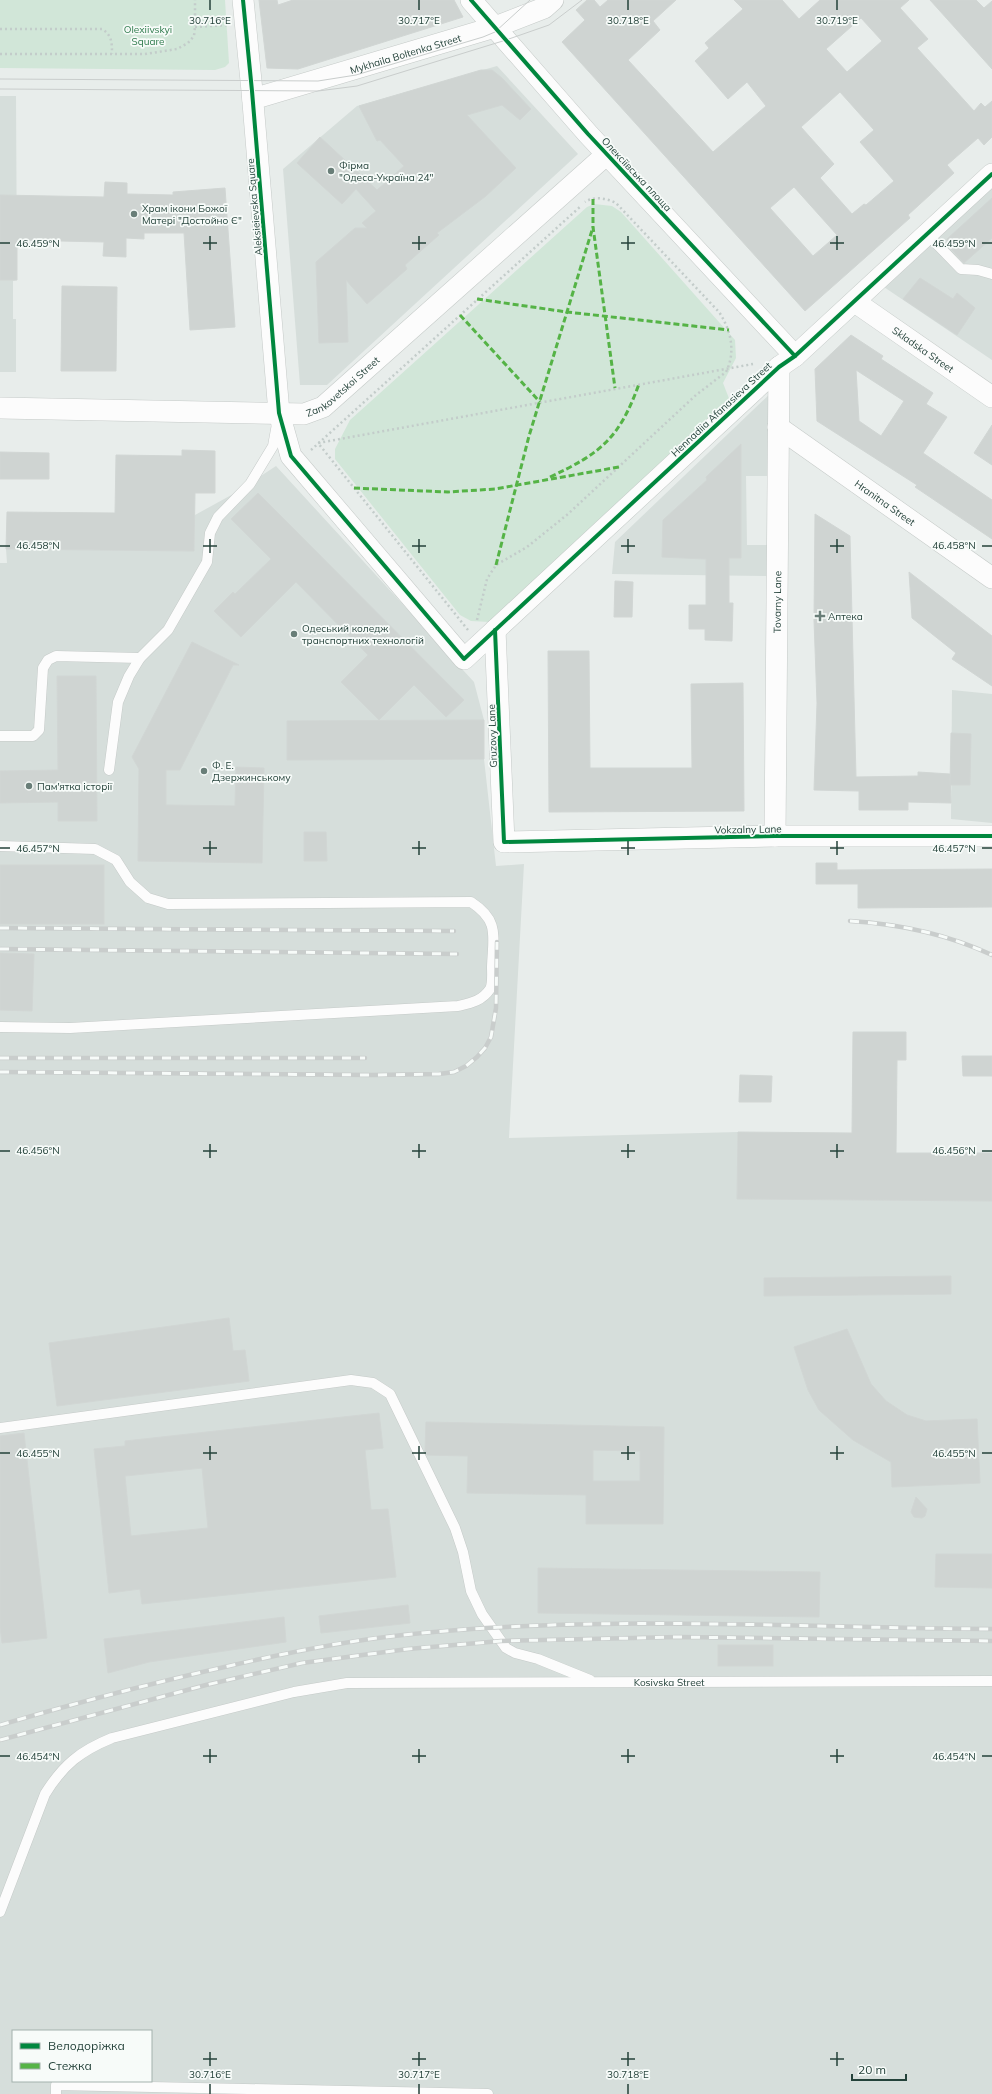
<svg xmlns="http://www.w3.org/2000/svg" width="992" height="2094" font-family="Mulish,sans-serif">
<rect width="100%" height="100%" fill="#e8edeb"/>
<g fill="#d6dedb" fill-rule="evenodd">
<path d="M497,66L578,154L327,385H300L283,169L357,106Z"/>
<path d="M0,96H16L17,280L13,281V319H16V372H0Z"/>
<path d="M992,186V360L881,285Z"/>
<path d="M774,390L773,476H746L747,545H773L771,576L612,574L615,542Z"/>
<path d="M276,466L474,682L484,720V759L496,866L524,864L509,1138L738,1132L737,1199L992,1201V2094H0V563H7L6,549L194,551L195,515L235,493ZM13,2031H151V2081H13Z"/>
<path d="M952,690L992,694V823L951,819Z"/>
</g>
<g fill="#d1e6d8">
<path d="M0,0H225L229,63L225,67L215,70L0,68Z"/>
<path d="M594,204L612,206L621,212L735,340L736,358L723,383L730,401L490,622L471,621L460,615L335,459V449L350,420L587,207Z"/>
</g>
<g fill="#cfd4d2" stroke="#d1d6d4" fill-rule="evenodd">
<path d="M259,0H277L278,5L293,0H454L463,17L298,69L267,68Z"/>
<path d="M587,0H594L600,7L608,0H676L653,21L660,30L628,60L713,152L766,106L747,82L728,99L695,61L709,48L705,43L743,9L734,0H782L799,19L820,0H909L900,8L928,39L917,48L974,111L981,103L985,107L992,101V137L984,145L978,138L947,165L954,173L908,215L910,218L805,311L562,42L585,20L576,10ZM861,18L882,41L847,72L826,49ZM840,92L874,130L860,142L894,181L866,205L864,204L852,214L820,178L834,164L801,127ZM794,187L837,235L813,256L770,208Z"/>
<path d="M930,0H976L984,8L992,1V69Z"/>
<path d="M481,70H492L502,78L531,109L520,120L502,105L467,115L516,168L486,196L437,233L439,235L405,265L407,269L367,304L346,280L348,342L319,343L316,262L355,228H367L362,223L376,211L356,189L342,204L297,163L320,137L377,190L404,166L380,140L377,141L359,106Z"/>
<path d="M105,182L127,183V194L173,195V192L225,188L235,327L190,330L184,233H144V239L126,238V257L103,256L104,242L17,240V280H0V195L104,197Z"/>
<path d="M992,198V238L964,263L948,246L947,239Z"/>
<path d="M920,278L953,299L957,293L975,308L957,335L903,299Z"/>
<path d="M62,286L117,287L116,371H61Z"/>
<path d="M851,335L883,356L881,359L933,393L926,404L947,417L923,453L992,500V539L915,487L917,485L817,421L815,369ZM856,370L904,401L881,436L859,421Z"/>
<path d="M992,425V465L974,453Z"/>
<path d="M741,444V558H729V603H733L732,641L705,640V629H689V605H706V559L662,557L663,520L707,480L706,477Z"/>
<path d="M182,450L215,451V493H195L194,551L6,549L7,512L115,513L116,455L182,456Z"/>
<path d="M0,452L49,453V479H0Z"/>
<path d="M258,493L464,700L446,717L414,685L379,720L341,682L368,655L296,582L241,637L214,611L233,592L235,594L271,559L231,519Z"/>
<path d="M815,514L850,536L856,777L918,776V772L950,774L951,803L908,802V810H859V791L814,790L817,703L814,620Z"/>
<path d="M909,572L992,636V686L952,659L956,653L912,618Z"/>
<path d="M615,581L633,582L632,617H614Z"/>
<path d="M192,642L239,665H233L180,770H166V805L235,806L236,767L264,768L262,863L138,861L139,769L132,757Z"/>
<path d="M548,651H589L590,768H692L691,684L743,683L744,811L549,812Z"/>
<path d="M57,676H96L97,821H58V802L0,803V771L58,770Z"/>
<path d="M484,720V759L287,760V721Z"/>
<path d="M951,733L971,734L970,785H950Z"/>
<path d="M304,832H326L327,861H304Z"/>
<path d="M816,863H837V870L992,869V907L858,908V884H816Z"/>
<rect x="0" y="865" width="104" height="59"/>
<path d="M0,953L34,954L32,1011L0,1010Z"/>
<path d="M853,1032H906V1060H897L896,1153H992V1201L737,1199L738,1132L852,1133Z"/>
<path d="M962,1056H992V1076H963Z"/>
<path d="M740,1075L772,1076L771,1102H739Z"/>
<path d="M951,1276V1294L764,1296V1278Z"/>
<path d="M229,1318L233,1351L245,1350L249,1381L57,1406L49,1343Z"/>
<path d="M847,1329L871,1384L886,1401L907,1415L926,1421L977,1419L980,1483L892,1487L891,1462L853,1440L819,1410L808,1390L794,1347Z"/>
<path d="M379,1413L383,1448L365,1450L371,1510L388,1509L396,1577L142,1604L140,1589L109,1593L94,1449L125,1446V1441ZM202,1468L208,1528L131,1536L125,1476Z"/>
<path d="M426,1422L664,1427L663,1524H586V1495L467,1493L468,1456L427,1455L425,1452ZM593,1450L640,1451V1481H593Z"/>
<path d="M24,1433L47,1638L2,1643L0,1627V1436Z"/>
<path d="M916,1497L927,1509L925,1516L922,1518L914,1517L911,1512Z"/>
<path d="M936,1554H992V1588L935,1587Z"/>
<path d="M538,1568L820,1572L819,1617L538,1613Z"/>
<path d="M408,1605L410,1623L321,1633L319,1616Z"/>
<path d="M284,1617L286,1642L149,1662L108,1673L104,1639Z"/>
<rect x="718" y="1645" width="55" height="21"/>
</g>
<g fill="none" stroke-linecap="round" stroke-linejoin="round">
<defs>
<g id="service">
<path d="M927,234L961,269L978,270L992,274"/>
<path d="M0,736H33L39,730L43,668L48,660L56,656L140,658"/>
<path d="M109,770L118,702L129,676L140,658L168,630L207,562L210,533L218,517L250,484L273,446L277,424"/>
<path d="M0,846L95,849L116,860L130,882L148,898L168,904L471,902C500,921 493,936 492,967C492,973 493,984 490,989C482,1001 471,1003 458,1006L70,1028L0,1027"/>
<path d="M0,1428L351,1380L373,1383L390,1394L455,1528L463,1552L471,1591L482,1614L506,1648L515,1653L538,1659L590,1680"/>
<path id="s1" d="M0,1912L45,1794C63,1765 80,1751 112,1738L294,1692L347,1683L992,1681"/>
<path d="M56,2094V2085L488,2094"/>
</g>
<g id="minor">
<path d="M243,0L252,91L279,413L291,456L464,659L779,367L795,356L992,174"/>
<path d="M471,0L588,134L795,356"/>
<path id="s2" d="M253,99L495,27L544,8L553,0"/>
<path id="s3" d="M855,302L992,397"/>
<path id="s4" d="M0,408L304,414L323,407L607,154"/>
<path id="s5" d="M778,427L992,578"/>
<path d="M495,630L504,842L775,836H992"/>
<path id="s6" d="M775,836L779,367"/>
</g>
</defs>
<use href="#service" stroke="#c5cac8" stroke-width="11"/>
<use href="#minor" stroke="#c5cac8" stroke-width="22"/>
<g stroke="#c3ccca" stroke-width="2.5" stroke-dasharray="2 3" stroke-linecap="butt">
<path d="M195,27L227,25"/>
<path d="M0,29H102C112,35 112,43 112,54"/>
<path d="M0,54H145L177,49L188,43L194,36L195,27V0"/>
<path d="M311,450L581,206"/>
<path d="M477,620L487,579L496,565L527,547L568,514L696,395L726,372C736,352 731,330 719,312L616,203C606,198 594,196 585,202"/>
<path d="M468,630L318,443L753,364"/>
</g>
<use href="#service" stroke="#fcfcfc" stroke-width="10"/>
<use href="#minor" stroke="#fcfcfc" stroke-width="21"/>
<g stroke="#c9cdcc" stroke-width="1">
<path d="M0,79L318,81L356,75L483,37L495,32L530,0"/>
<path d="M0,89L318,91L357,86L506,40L549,25L582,0"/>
</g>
<defs>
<g id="rail">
<path d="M850,921C899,924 947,934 992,955"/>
<path d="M0,928L454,931"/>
<path d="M0,949L457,954"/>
<path d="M0,1058H365"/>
<path d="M0,1072L373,1075L439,1074L454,1072L466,1066L477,1057L485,1048L491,1037L496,1008L497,942"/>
<path d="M0,1725C76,1703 152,1683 229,1666C286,1653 344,1641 403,1635C597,1614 797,1628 992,1629"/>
<path d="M0,1740L206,1685L302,1663L408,1649L501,1641L678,1637L992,1641"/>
</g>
</defs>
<use href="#rail" stroke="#c9cdcc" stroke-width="4.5"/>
<use href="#rail" stroke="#f7fbf9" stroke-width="3" stroke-dasharray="9" stroke-linecap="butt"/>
<g stroke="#55b346" stroke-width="3" stroke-dasharray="6 3" stroke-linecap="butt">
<path d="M593,199V227L615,388"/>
<path d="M477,299L567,312L729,330"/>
<path d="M460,315L540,402"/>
<path d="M550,477C601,453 619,439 639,384"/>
<path d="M354,488L448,492L495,489L619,467"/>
<path d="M496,565L529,436L593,227"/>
</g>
<defs>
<g id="cycleway">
<path d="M243,0L252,91L279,413L291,456L464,659L779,367L795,356L992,174"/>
<path d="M471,0L588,134L795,356"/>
<path d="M495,630L504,842L775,836H992"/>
</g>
</defs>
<use href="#cycleway" stroke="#f7fbf9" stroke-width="6"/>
<use href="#cycleway" stroke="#00873e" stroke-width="4"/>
</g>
<path fill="none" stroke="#24423a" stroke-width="1.5" d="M210,0V10M419,0V10M628,0V10M837,0V10M210,236V250M419,236V250M628,236V250M837,236V250M0,243H10M203,243H217M412,243H426M621,243H635M830,243H844M982,243H992M210,539V553M419,539V553M628,539V553M837,539V553M0,546H10M203,546H217M412,546H426M621,546H635M830,546H844M982,546H992M210,841V855M419,841V855M628,841V855M837,841V855M0,848H10M203,848H217M412,848H426M621,848H635M830,848H844M982,848H992M210,1144V1158M419,1144V1158M628,1144V1158M837,1144V1158M0,1151H10M203,1151H217M412,1151H426M621,1151H635M830,1151H844M982,1151H992M210,1446V1460M419,1446V1460M628,1446V1460M837,1446V1460M0,1453H10M203,1453H217M412,1453H426M621,1453H635M830,1453H844M982,1453H992M210,1749V1763M419,1749V1763M628,1749V1763M837,1749V1763M0,1756H10M203,1756H217M412,1756H426M621,1756H635M830,1756H844M982,1756H992M210,2052V2066M419,2052V2066M628,2052V2066M837,2052V2066M203,2059H217M412,2059H426M621,2059H635M830,2059H844M210,2084V2094M419,2084V2094M628,2084V2094"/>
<g fill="#697e78" stroke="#f7fbf9" stroke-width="1.5">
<circle cx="331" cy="171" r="4"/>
<circle cx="134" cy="214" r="4"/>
<path d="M818 610h4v4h4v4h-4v4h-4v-4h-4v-4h4z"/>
<circle cx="294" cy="634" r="4"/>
<circle cx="204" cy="771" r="4"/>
<circle cx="29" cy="786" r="4"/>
</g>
<g text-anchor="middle" stroke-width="3.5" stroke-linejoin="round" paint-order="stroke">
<g font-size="10" fill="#2d7a4b" stroke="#f7fbf9">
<text x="148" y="33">Olexiivskyi<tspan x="148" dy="12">Square</tspan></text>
</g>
<g font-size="10" fill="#24423a" stroke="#f7fbf9">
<text dy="4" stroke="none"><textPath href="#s2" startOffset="159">Mykhaila Boltenka Street</textPath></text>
<text transform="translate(637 174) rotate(47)" y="4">Олексіївська площа</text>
<text transform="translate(254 207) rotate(-95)" y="4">Aleksieievska Square</text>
<text dy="4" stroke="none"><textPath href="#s3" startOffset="83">Skladska Street</textPath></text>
<text dy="4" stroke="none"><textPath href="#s4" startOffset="352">Zankovetskoi Street</textPath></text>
<text transform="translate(721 409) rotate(-43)" y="4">Hennadiia Afanasieva Street</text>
<text dy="4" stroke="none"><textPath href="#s5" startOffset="131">Hranitna Street</textPath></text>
<text dy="4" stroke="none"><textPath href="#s6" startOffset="234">Tovarny Lane</textPath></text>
<text transform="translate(492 736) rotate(-92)" y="4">Gruzovy Lane</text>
<text transform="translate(748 829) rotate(-1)" y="4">Vokzalny Lane</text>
<text dy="4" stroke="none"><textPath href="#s1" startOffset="779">Kosivska Street</textPath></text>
</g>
<g font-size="10" fill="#24423a" stroke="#f7fbf9" text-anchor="start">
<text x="339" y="169">Фірма<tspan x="339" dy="12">"Одеса-Україна 24"</tspan></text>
<text x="142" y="212">Храм ікони Божої<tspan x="142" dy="12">Матері "Достойно Є"</tspan></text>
<text x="828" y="620">Аптека</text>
<text x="302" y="632">Одеський коледж<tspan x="302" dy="12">транспортних технологій</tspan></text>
<text x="212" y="769">Ф. Е.<tspan x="212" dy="12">Дзержинському</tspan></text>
<text x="37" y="790">Пам'ятка історії</text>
</g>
</g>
<g font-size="10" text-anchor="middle" fill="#24423a" stroke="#f7fbf9" stroke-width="3.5" stroke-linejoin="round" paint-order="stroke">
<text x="210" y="24">30.716°E</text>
<text x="419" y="24">30.717°E</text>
<text x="628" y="24">30.718°E</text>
<text x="837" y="24">30.719°E</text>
<text x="38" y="247">46.459°N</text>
<text x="954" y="247">46.459°N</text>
<text x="38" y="549">46.458°N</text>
<text x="954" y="549">46.458°N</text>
<text x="38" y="852">46.457°N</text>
<text x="954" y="852">46.457°N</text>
<text x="38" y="1154">46.456°N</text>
<text x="954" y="1154">46.456°N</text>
<text x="38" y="1457">46.455°N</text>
<text x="954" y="1457">46.455°N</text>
<text x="38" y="1760">46.454°N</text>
<text x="954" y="1760">46.454°N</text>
<text x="210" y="2078">30.716°E</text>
<text x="419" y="2078">30.717°E</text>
<text x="628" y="2078">30.718°E</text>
</g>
<rect x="12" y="2030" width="140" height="52" fill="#f7fbf9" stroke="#a3b1ad"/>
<rect x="20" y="2043" width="20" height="6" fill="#00873e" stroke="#a3b1ad"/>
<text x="48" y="2050" font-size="12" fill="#24423a">Велодоріжка</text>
<rect x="20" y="2063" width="20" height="6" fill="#55b346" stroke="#a3b1ad"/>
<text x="48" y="2070" font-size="12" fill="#24423a">Стежка</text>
<path d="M852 2074v6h54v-6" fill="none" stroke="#24423a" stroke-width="2"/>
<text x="858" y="2074" font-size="12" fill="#24423a" stroke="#f7fbf9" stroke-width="3" paint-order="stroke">20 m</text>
</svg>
